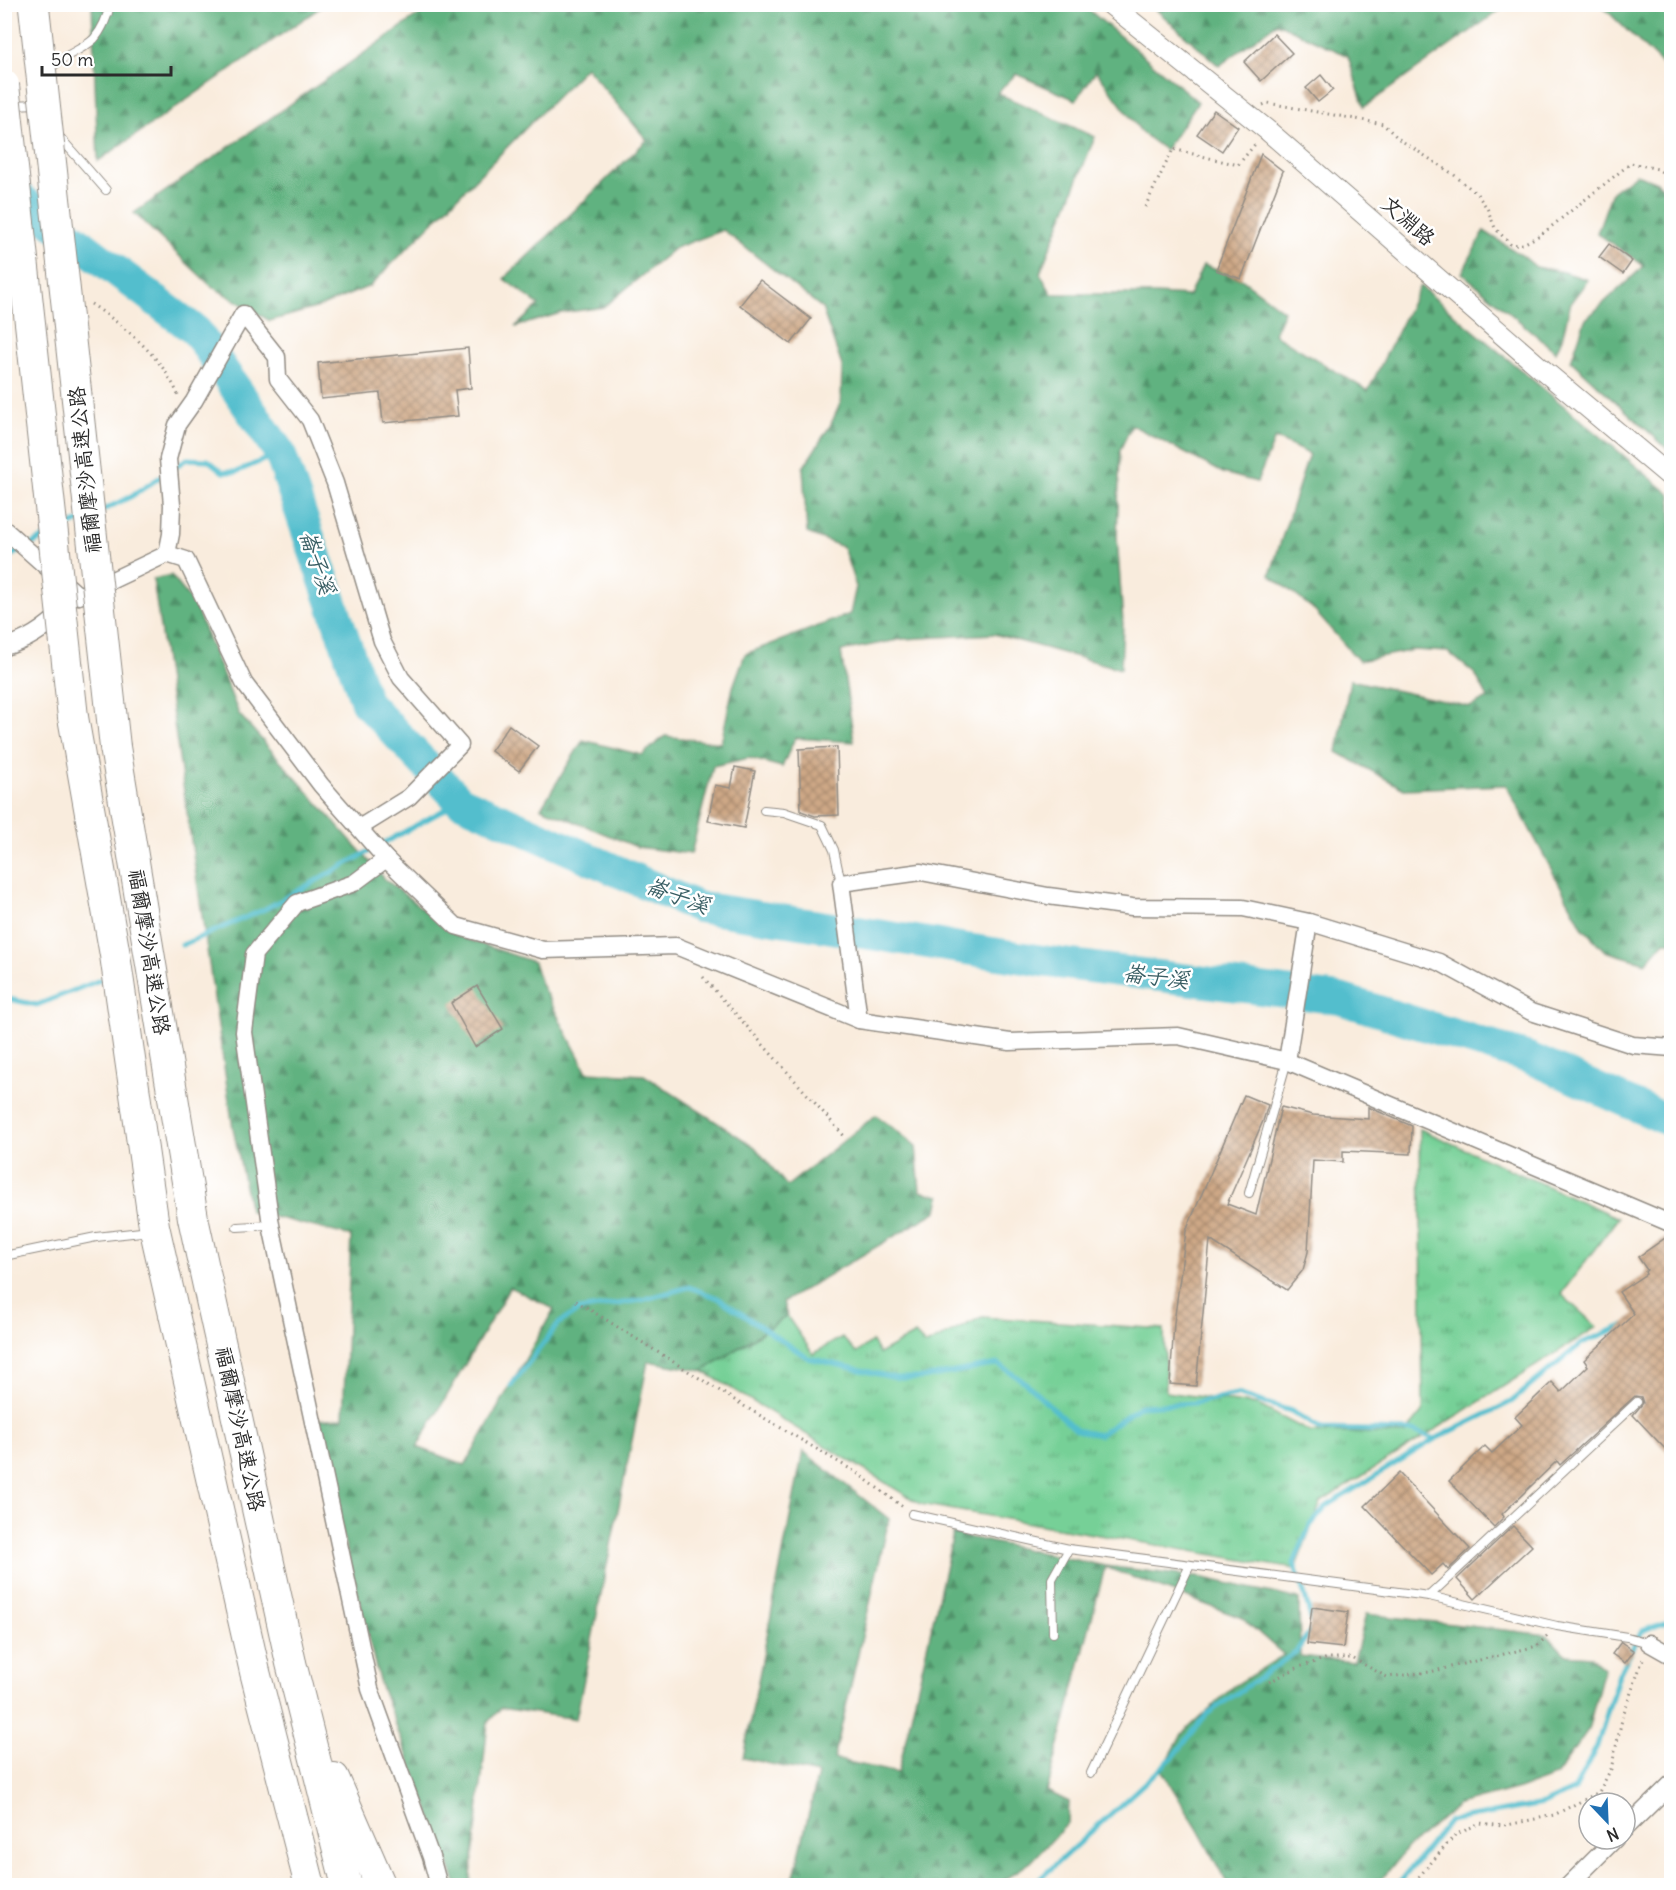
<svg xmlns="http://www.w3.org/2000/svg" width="1676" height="1890" font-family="Delius,'LXGW WenKai TC',sans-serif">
<defs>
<pattern id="grass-tufts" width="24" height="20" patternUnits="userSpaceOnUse" patternTransform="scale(1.5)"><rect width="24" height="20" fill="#76d097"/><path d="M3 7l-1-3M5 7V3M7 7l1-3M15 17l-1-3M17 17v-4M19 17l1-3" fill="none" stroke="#61a97b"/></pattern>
<pattern id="forest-firs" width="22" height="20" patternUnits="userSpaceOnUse" patternTransform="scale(1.5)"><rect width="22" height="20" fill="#60b280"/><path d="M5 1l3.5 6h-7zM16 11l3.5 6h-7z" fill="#4f9169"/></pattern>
<pattern id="building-cross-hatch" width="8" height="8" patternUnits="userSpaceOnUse" patternTransform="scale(1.5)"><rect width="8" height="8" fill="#cea886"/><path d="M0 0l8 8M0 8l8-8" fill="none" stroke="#a7896e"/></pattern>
</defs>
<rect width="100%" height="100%" fill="#fff"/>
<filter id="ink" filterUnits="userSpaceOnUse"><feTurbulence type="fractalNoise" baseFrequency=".0167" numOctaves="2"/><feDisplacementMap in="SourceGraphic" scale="12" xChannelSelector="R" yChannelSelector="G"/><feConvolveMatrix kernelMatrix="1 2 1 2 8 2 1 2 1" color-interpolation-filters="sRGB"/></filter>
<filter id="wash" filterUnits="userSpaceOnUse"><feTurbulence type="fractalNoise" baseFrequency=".008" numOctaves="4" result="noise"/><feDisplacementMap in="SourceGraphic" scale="24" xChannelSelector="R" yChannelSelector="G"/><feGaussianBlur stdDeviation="1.35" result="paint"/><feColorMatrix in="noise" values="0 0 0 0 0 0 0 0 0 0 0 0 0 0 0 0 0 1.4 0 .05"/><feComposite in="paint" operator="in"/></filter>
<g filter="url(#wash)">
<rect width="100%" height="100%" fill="#f9ecdd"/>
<path fill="url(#grass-tufts)" stroke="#507e61" stroke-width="1.5" d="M1420,1129L1618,1218L1561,1294L1597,1327L1321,1502L1295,1569L920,1504L703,1371L787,1316L813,1354L842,1337L856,1353L872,1341L879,1354L915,1334L926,1345L982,1317L1164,1329L1166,1392L1258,1405L1310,1432L1405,1434L1423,1411Z"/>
<g fill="url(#forest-firs)" stroke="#466e56" stroke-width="1.5" fill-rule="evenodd">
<path d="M92,4L324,5L98,161Z"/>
<path d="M433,5H1083L1198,102L1165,150L1142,133L1096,71L1076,100L1016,74L997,93L1095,137L1040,273L1052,294H1156L1189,296L1203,265L1241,279L1284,311L1274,334L1368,391L1420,286L1671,495V942L1665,941L1646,963L1605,951L1583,928L1506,785L1404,789L1337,752L1350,680L1470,707L1488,698L1475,674L1448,652L1414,650L1359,661L1312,608L1270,575L1309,454L1275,438L1257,482L1223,473L1132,425L1120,450L1117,537L1123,623L1121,669L994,634L903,639L841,651L854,742L795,738L782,767L749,758L713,766L691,854L637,847L541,808L583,740L642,755L665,736L721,743L733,687L745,654L850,614L856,587L843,547L807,533L803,468L830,426L841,402L842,366L822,308L723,230L675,248L604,307L561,313L515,327L539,305L504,279L647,140L586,67L370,286L319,307L270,321L211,286L134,213Z"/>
<path d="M1151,5L1152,4L1507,5L1364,107L1348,56L1277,23L1219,66Z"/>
<path d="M1601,5H1671V48L1665,67Z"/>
<path d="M1636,174L1657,182L1671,196V452L1571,361L1585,320L1644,266L1597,233L1612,192Z"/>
<path d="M1484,231L1523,256L1536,267L1564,272L1588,280L1571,302L1562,338L1556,352L1462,273Z"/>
<path d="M171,575L194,604L239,714L385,879L457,936L534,962L541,984L587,1072L644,1075L755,1147L787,1186L876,1115L916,1146L920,1191L940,1196L937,1211L783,1302L787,1316L703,1371L648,1361L576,1719L501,1708L488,1722L470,1885H457L380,1684L314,1420L343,1418L351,1236L250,1211L233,1128L153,579ZM510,1287L554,1309L465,1465L417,1447Z"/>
<path d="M803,1451L889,1519L834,1759L898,1773L953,1534L1105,1566L1204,1578L1299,1599L1300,1656L1354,1662L1366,1614L1547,1635L1565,1654L1590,1656L1604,1668L1588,1730L1555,1776L1519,1789L1458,1805L1406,1849L1377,1885H1228L1197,1828L1162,1771L1182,1734L1234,1686L1284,1655L1242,1618L1105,1567L1047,1791L1069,1802L1068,1823L1031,1862L996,1885H792L818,1774L743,1758Z"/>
</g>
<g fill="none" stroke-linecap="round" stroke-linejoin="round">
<g stroke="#52becd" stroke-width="5">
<path d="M99,512L132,496L187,459L208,460L223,472H236L280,453"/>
<path d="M61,529L80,521"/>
<path d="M4,554L8,557L45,537"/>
<path d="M182,945L265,909L460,801"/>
<path d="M4,998L37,1005L100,980"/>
<path d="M511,1386L558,1324L579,1310L642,1300L689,1287L718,1298L808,1358L896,1378H922L998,1364L1026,1383L1076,1430L1099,1435L1140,1406L1194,1403L1237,1394L1291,1411L1321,1429L1413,1431L1435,1439"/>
<path d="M1032,1886L1174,1756L1207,1714L1296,1652L1313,1627L1305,1596L1294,1563L1310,1526L1327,1506L1435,1439L1511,1402L1582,1343L1625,1325"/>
<path d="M1397,1886L1449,1821L1543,1804L1575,1789L1597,1746L1619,1674L1642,1631L1672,1620"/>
</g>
<path stroke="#52becd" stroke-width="32" d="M4,186L196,331L280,453L366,702L460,801L698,907L1049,962L1340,999L1529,1058L1672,1122"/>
</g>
<g id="blocks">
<g fill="url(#building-cross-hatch)">
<path d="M1274,34L1292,53L1261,81L1244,62Z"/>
<path d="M1321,75L1333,90L1318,102L1306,88Z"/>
<path d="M1214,110L1238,127L1222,151L1197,134Z"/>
<path d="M1261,154L1283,171L1241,279L1216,270Z"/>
<path d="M1609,244L1632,261L1623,274L1599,257Z"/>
<path d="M760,280L811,319L791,344L740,305Z"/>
<path d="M468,348L471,388L455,390L458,416L383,423L380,393L321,399L318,363Z"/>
<path d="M509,725L538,746L519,771L491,751Z"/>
<path d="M837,747L839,815L815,816L801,811L799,749Z"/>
<path d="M735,767L755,771L744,828L708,821L715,785L731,788Z"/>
<path d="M477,986L503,1029L475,1047L451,1003Z"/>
<path d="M1244,1095L1268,1105L1263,1121L1227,1204L1256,1215L1281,1107L1313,1115L1368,1119V1107L1412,1126L1411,1154L1343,1151V1162L1313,1160L1308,1252L1303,1270L1287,1290L1210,1240L1196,1386L1170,1384L1174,1323L1186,1231Z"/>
<path d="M1671,1234V1455L1633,1415L1643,1403L1641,1397L1635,1396L1560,1465L1557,1461L1502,1514L1504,1517L1494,1527L1449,1481L1485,1446L1492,1453L1522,1425L1515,1417L1552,1382L1561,1392L1588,1366L1584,1360L1634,1314L1619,1292L1646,1274L1645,1272L1647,1270L1638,1257Z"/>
<path d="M1399,1473L1470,1549L1448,1570L1443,1564L1431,1575L1365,1506Z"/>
<path d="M1513,1526L1532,1546L1475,1599L1457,1579Z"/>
<path d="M1312,1607L1348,1612L1343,1648L1307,1644Z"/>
<path d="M1621,1642L1634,1651L1625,1663L1612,1654Z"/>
</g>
</g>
</g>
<g filter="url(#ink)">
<use href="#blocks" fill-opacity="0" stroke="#928c84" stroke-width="1.5"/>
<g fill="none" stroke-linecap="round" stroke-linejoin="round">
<defs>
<g id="service">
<path d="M48,73C58,56 80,52 94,39C102,30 108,16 110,4"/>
<path d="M10,105L39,104"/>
<path d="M57,134L106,190"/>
<path d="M764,810L784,812L822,825L834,850L841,883"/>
<path d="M1249,1193L1287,1061"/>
<path d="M237,1227L271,1225"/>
<path d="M4,1256L96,1237L141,1232"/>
<path d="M912,1514L1069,1549L1429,1596L1557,1626L1627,1637L1649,1643"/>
<path d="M1429,1596L1637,1402"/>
<path d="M1053,1633L1052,1579L1069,1549"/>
<path d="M1091,1773L1190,1565"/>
</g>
<g id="minor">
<path d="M4,529L79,596L167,554L186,560L244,683L321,785L386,859L456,926L543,950L676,946L859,1020L1010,1042L1178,1036L1287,1061L1672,1224"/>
<path d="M167,554L171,534L172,505L168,459L177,425L194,401L243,314L277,357L278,379L310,420L335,483L382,641L401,678L460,745L409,797L359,828"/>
<path d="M4,647C28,641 46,628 63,611"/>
<path d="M386,859L354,883L297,903L254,954L244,1032L271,1225L370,1689L431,1857L439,1886"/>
<path d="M859,1020L841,883L921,872L1048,896L1132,907L1243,908L1309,922"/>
<path d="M1287,1061L1309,922L1439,962L1531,1012L1633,1045L1672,1048"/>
<path d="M1649,1643L1672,1656"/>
<path d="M1625,1829L1672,1783"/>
<path d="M1568,1886L1615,1839"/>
</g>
<path id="tertiary" d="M1110,4L1267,130L1543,370L1672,478"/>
<g id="motorway">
<path d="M73,717L115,955L154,1226L255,1672L310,1886"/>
<path d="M115,747L193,1218L291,1663L347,1886"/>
<path d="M334,1778L381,1886"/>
</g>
</defs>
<use href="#service" stroke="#928c84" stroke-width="10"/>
<use href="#minor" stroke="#928c84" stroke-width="19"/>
<use href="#tertiary" stroke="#928c84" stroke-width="22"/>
<use href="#motorway" stroke="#928c84" stroke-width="32"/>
<g stroke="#928c84" stroke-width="3" stroke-dasharray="1.5 4.5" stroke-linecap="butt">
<path d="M1263,105L1268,103L1383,124L1399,139L1453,174L1477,194L1487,208L1495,228L1511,245L1523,244L1542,234L1631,163L1658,169L1672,180"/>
<path d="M1145,207L1173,149L1238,165L1256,143"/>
<path d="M91,304C123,325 163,357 178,395"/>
<path d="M703,977L846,1138"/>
<path d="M576,1301L744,1406L857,1473L903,1507"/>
<path d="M1269,1682L1299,1667L1328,1658H1352L1387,1677L1430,1672L1537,1646L1548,1635"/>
<path d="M1411,1886L1455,1835L1480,1823L1503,1826L1554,1815L1599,1792L1611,1769L1623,1715L1643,1659"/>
</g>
<use href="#service" stroke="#fff" stroke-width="8"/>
<use href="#minor" stroke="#fff" stroke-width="16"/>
<use href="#tertiary" stroke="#fff" stroke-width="20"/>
<use href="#motorway" stroke="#fff" stroke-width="30"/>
<defs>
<g id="motorway-bridge">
<path d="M34,7L115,747"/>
<path d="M4,85L73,717"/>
</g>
</defs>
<use href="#motorway-bridge" stroke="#928c84" stroke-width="32" stroke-linecap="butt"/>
<use href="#motorway-bridge" stroke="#fff" stroke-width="30"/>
</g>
</g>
<g text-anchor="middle" stroke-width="5" stroke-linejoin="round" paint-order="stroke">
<g font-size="21" fill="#2b2b2b" stroke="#fff">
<text transform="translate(1408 221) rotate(41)" y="7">文淵路</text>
<text transform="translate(85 470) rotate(-96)" y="7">福爾摩沙高速公路</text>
<text transform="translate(149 952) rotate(81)" y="7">福爾摩沙高速公路</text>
<text transform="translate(240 1429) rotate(78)" y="7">福爾摩沙高速公路</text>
</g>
<g font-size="22" font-style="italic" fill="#395e64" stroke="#fff">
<text transform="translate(318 562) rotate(71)" y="8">崙子溪</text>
<text transform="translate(678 895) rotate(20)" y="8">崙子溪</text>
<text transform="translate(1156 976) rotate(7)" y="8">崙子溪</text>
</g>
</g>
<rect width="1676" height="1890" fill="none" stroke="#fff" stroke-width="24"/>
<g transform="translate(1607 1821) rotate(157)"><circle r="28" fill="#ffffff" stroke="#aaaaaa" stroke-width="1.5"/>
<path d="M0-4.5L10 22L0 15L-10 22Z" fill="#1f6fb2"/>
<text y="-9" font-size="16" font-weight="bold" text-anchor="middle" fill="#2b2b2b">N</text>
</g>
<path d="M42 66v9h129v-9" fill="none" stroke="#2b2b2b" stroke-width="3"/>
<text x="51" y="66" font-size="18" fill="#2b2b2b" stroke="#ffffff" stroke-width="4.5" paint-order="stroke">50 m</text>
</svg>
